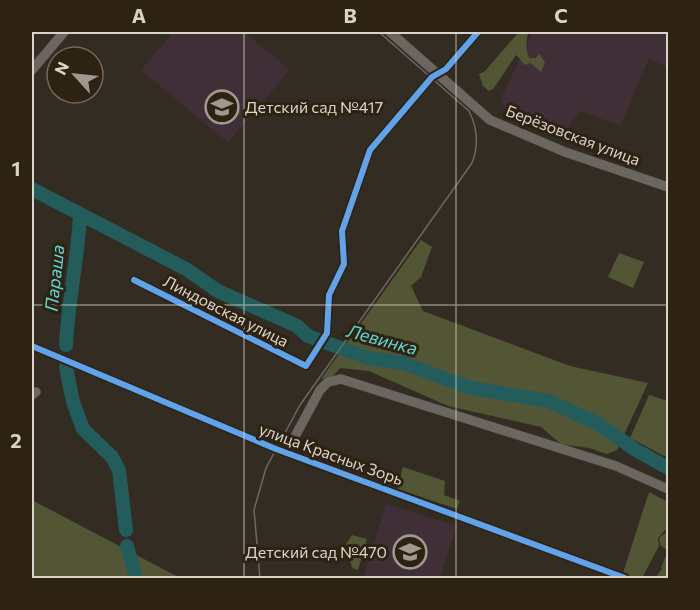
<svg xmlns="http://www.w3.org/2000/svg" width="700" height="610" font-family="Commissioner,sans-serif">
<rect width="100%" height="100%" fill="#322c23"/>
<g fill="#402f36">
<path d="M173,32H244L290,70L228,143L141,70Z"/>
<path d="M533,32H668V68L649,58L621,126L580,111L561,136L506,117L501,98Z"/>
<path d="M386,504L457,526L440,578H363Z"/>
</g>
<g fill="#535634">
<path d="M519,32H528L526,47L529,58H536L539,54L545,62L541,72L530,63L525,65L516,55L494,88L489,91L483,86L479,74L485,71Z"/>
<path d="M421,240L432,247L421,277L411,286L423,311L570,366L648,383L617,450L607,454L589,448L561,444L541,427L448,406L369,371L340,368L332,377L321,379Z"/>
<path d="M619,253L644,262L633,288L608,277Z"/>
<path d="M649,395L668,401V458L630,438Z"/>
<path d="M403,467L445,481L444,495L460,501L457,509L397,489Z"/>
<path d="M649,492L668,502V527L658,538L659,546L642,578L622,576Z"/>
<path d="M32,500L180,578H32Z"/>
<path d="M668,531V550H667L661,546L659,538Z"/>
<path d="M352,535L367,539L358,570L352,568L346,544Z"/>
<path d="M668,557V578H655L662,569L661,568L665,558Z"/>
</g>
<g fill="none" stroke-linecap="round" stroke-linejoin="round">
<g stroke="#225d5c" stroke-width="14">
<path d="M32,189L186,269L218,291L297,326L308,336L368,358L403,363L471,388L548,401L599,424L634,449L668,468"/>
<path d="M66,345C68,301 78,259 80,215"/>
<path d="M66,367L73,402L83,429L112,457L119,470L126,530"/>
<path d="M127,546L136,578"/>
</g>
<defs>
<g id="minor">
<path d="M390,32L490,120L565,152L668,187"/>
<path d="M32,70L64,32"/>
<path d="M134,280L306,366L327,333L329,295L344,264L342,231L370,150L432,77L446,69L478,32"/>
<path d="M32,346L276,449L625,578"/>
<path d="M32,395L36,392"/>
<path d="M286,453L320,390L328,382L341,379L616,466L668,489"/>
</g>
</defs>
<use href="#minor" stroke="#4f4942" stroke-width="10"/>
<use href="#minor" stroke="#6b6760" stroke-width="9"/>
<path stroke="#6e6861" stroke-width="1.5" d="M260,578L254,510L266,468L300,405L472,163C479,145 478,129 469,111L379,32"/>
<defs>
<g id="cycleway">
<path d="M134,280L306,366L327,333L329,295L344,264L342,231L370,150L432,77L446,69L478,32"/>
<path d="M32,346L276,449L625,578"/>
</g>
</defs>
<use href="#cycleway" stroke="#2e2313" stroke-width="10"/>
<use href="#cycleway" stroke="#60a3ed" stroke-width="6"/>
</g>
<path fill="none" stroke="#dad3c9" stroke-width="1.5" stroke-opacity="0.55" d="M244,32V578M456,32V578M32,305H668"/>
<defs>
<symbol id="school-ring" viewBox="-11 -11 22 22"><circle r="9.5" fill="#2e2313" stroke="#9f998f" stroke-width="1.5"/><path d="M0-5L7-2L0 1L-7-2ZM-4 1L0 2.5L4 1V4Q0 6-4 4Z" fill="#9f998f"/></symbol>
</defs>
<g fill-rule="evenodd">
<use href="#school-ring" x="203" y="88" width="38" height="38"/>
<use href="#school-ring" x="391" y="533" width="38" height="38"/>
</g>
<g text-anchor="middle" stroke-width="6" stroke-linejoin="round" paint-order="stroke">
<g font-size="16" fill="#dad3c9" stroke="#2e2313" text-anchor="start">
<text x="245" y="113">Детский сад №417</text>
<text x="387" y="558" text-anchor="end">Детский сад №470</text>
</g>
<g font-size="16" fill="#dad3c9" stroke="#2e2313">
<text transform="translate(573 135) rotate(21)" y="6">Берёзовская улица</text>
<text transform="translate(226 311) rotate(27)" y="6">Линдовская улица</text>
<text transform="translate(331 454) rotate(20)" y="6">улица Красных Зорь</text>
</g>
<g font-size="18" font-style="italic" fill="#5ad9d9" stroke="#2e2313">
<text transform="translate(55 278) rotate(-84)" y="6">Параша</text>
<text transform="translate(382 340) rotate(15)" y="6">Левинка</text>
</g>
</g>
<rect width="700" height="610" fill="none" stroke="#2e2313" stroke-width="66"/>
<g transform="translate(75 75) rotate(297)"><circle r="28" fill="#2e2313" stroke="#73695c" stroke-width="1.5"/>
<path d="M0-4.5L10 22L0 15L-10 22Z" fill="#9f998f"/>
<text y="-9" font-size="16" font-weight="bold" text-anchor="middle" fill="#dad3c9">N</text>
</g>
<rect x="33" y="33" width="634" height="544" fill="none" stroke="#dad3c9" stroke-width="2"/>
<g font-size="20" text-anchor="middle" font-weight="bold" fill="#dad3c9">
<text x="139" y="23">A</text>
<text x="350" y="23">B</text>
<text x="561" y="23">C</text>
<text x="16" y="176">1</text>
<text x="16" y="448">2</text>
</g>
</svg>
